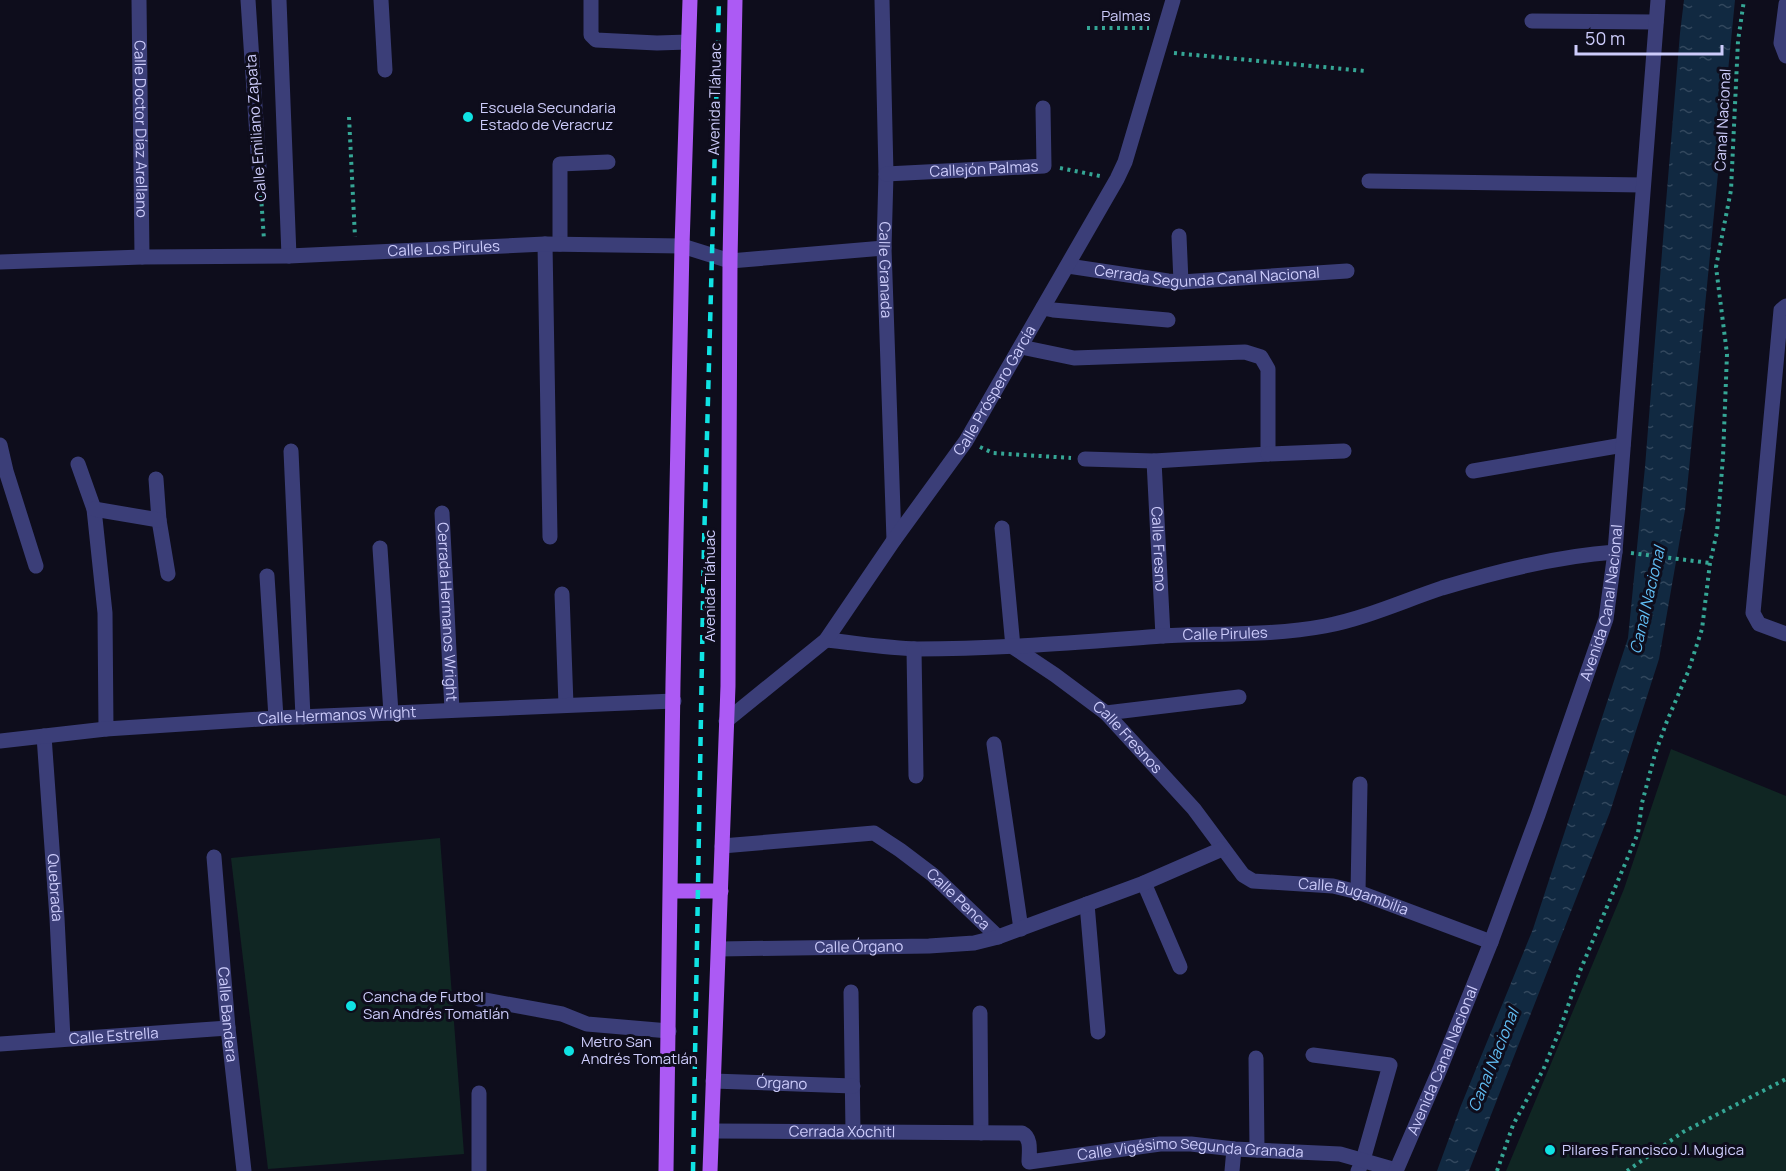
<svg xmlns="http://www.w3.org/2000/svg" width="1786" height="1171" font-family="Manrope,sans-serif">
<defs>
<pattern id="water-ripples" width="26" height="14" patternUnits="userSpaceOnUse" patternTransform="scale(1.5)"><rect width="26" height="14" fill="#112941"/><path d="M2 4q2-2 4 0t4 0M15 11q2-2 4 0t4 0" fill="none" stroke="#32475d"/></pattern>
</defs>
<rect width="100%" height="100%" fill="#0e0d1c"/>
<g fill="#102623">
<path d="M1671,749L1786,796V1171H1506L1624,889Z"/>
<path d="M440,838L464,1154L268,1169L231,858Z"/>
</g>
<path fill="url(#water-ripples)" d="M1684,0H1735L1685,510L1659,659L1610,812L1469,1171H1437L1460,1108L1533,929L1628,638L1645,467L1664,227L1680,33Z"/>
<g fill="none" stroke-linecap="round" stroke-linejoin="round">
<g stroke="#35a695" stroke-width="4" stroke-dasharray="3 4.5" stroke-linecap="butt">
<path d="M1087,28H1149"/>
<path d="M1174,53L1365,71"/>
<path d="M349,117L355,237"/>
<path d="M1060,168L1100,176"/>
<path d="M260,181L264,240"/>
<path d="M980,447L993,453L1071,458"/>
<path d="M1631,553L1710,563"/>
<path d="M1497,1171L1513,1125L1543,1070L1559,1032L1580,971L1638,833L1642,803L1655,754L1667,721L1688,672L1702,629L1710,563L1717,532L1723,457L1727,354L1716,267L1731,190L1738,41L1744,0"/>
<path d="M1627,1171L1683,1132L1786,1079"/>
</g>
<g stroke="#3b3e78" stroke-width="15">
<path id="s1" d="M139,0L142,257"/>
<path d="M248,0L259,167"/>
<path d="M279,0L289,256"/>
<path d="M381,0L385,70"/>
<path d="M591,0V35L596,40L657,43L688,42"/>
<path id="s2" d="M882,0L886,174L884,248L894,540"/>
<path d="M1786,4L1781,43L1786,56"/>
<path d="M1532,21L1656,22"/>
<path id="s3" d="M886,174L1044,166L1043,108"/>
<path d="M1369,181L1643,185"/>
<path d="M1179,236L1181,282"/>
<path d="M545,244L550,537"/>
<path d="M560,244V164L608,162"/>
<path id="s4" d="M0,262L142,257L289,256L545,244L682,246L730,261L884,248"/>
<path id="s5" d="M1068,266L1168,281L1181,282L1347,271"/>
<path d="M1786,306L1781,310L1753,613L1759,624L1786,634"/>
<path d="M1043,308L1053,310L1168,320"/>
<path d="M1021,347L1074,358L1245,352L1261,357L1268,369V454L1154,461L1085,459"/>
<path d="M0,445L6,471L36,566"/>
<path d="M291,451L303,717"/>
<path d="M1268,454L1344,451"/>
<path id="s6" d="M1154,461L1163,636"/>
<path d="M78,464L94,509L105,613L106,729"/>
<path d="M1473,471L1623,445"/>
<path d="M156,479L159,520L168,574"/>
<path d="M94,509L159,520"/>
<path id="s7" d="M442,513L452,710"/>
<path id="s8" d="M1002,528L1013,647L1055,675L1106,713L1194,809L1243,875L1253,881L1333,886L1358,892L1491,942"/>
<path d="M380,548L391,713"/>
<path d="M267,576L276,718"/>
<path d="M562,594L566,705"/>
<path id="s9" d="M826,640C856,643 887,648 917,649C999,649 1080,642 1162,636C1216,633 1272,636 1325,626C1366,618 1403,601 1442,588C1498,571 1557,556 1615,552"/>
<path d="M914,649L916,776"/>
<path d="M1106,713L1239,697"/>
<path id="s10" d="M726,721L826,640L894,540L966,441L1117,179L1125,162L1173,0"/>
<path id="s11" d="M44,736L57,918L63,1039"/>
<path id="s12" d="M0,741L106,729L276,718L674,701"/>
<path d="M994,744L1021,929"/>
<path id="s13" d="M722,846L874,833L900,850L933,875L998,937"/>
<path id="s14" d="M214,857L228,1028L244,1171"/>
<path d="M1144,883L1180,967"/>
<path d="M1358,892L1360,784"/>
<path d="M1087,904L1098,1032"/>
<path id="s15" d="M719,949L929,946L974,943L998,937L1144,883L1222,849"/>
<path d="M851,992L853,1132"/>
<path d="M479,999L562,1014L587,1024L669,1031"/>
<path d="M980,1013L981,1133"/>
<path id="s16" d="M0,1044L228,1028"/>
<path d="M1313,1055L1390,1065L1363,1160L1358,1171"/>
<path d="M1256,1058L1257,1150"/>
<path id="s17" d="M713,1081L853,1086"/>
<path d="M479,1093V1171"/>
<path id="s18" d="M712,1131L1022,1133C1032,1138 1029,1152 1029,1162L1160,1144H1191L1234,1149L1340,1154L1396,1170"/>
<path d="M1232,1171L1234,1149"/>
<path id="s19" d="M1396,1171L1440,1069L1491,942L1538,815L1606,619L1615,552L1658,0"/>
</g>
<g stroke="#ac5af4" stroke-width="15">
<path d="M671,891H721"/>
<path d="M666,1171L673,682L682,246L690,0"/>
<path d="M710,1171L728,686L730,261L735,0"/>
</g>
<path stroke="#10e2e3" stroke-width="4.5" stroke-dasharray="9 8" stroke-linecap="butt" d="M693,1171L704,544L719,0"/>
</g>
<g fill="#10e2e3" stroke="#0e0d1c" stroke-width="2">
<circle cx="468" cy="117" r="6"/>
<circle cx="351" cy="1006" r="6"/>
<circle cx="569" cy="1051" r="6"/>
<circle cx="1550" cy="1150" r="6"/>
</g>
<g text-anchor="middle" stroke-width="6" stroke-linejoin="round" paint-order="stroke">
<g font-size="15" fill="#cdccfb" stroke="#0e0d1c">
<text x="1126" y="21">Palmas</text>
<text transform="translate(715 99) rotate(-89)" y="5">Avenida Tláhuac</text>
<text transform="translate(1723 120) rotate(-87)" y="5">Canal Nacional</text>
<text dy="5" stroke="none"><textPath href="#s1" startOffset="129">Calle Doctor Díaz Arellano</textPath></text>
<text transform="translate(256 128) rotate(-94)" y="5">Calle Emiliano Zapata</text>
<text dy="5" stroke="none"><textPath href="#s3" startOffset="98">Callejón Palmas</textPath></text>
<text dy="5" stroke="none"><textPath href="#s4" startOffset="444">Calle Los Pirules</textPath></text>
<text dy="5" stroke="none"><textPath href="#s2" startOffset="270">Calle Granada</textPath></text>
<text dy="5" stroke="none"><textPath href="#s5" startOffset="140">Cerrada Segunda Canal Nacional</textPath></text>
<text dy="5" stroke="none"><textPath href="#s10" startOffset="430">Calle Próspero García</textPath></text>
<text dy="5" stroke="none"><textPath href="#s6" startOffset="88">Calle Fresno</textPath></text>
<text transform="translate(710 586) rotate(-90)" y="5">Avenida Tláhuac</text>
<text dy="5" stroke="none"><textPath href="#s19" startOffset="606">Avenida Canal Nacional</textPath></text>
<text dy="5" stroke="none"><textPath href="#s7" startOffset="99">Cerrada Hermanos Wright</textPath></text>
<text dy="5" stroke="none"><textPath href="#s9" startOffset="400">Calle Pirules</textPath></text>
<text dy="5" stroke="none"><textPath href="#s12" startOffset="338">Calle Hermanos Wright</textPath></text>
<text dy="5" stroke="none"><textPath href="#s8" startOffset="266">Calle Fresnos</textPath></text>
<text dy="5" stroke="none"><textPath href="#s11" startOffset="152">Quebrada</textPath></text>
<text dy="5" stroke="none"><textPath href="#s8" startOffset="560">Calle Bugambilia</textPath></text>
<text dy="5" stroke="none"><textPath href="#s13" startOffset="260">Calle Penca</textPath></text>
<text dy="5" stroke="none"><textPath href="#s15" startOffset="140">Calle Órgano</textPath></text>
<text dy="5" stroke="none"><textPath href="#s14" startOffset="158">Calle Bandera</textPath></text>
<text dy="5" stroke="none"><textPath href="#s16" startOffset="114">Calle Estrella</textPath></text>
<text dy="5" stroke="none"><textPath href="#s19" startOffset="120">Avenida Canal Nacional</textPath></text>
<text dy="5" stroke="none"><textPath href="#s17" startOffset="69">Órgano</textPath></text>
<text dy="5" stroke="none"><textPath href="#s18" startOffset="130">Cerrada Xóchitl</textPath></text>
<text dy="5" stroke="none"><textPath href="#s18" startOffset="504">Calle Vigésimo Segunda Granada</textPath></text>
</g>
<g font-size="15" fill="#cdccfb" stroke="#0e0d1c" text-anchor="start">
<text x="480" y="113">Escuela Secundaria<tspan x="480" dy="17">Estado de Veracruz</tspan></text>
<text x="363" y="1002">Cancha de Futbol<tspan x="363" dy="17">San Andrés Tomatlán</tspan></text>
<text x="581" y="1047">Metro San<tspan x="581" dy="17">Andrés Tomatlán</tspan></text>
<text x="1562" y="1155">Pilares Francisco J. Mugica</text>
</g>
<g font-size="16" font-style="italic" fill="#61bef4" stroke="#0e0d1c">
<text transform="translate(1647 600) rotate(-77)" y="6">Canal Nacional</text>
<text transform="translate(1493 1060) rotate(-68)" y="6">Canal Nacional</text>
</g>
</g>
<path d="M1576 45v9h146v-9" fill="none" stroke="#cdccfb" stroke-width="3"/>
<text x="1585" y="45" font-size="18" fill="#cdccfb" stroke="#0e0d1c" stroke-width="4.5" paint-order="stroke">50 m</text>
</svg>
